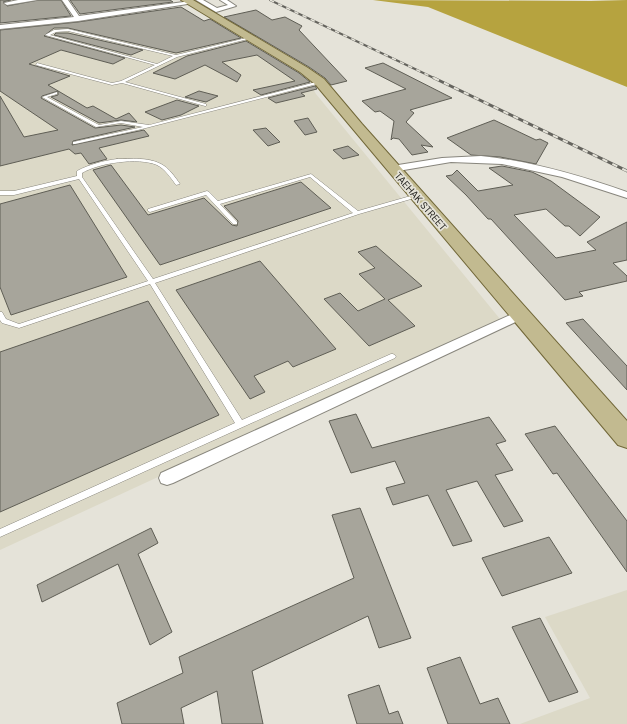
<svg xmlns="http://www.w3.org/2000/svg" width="627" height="724" font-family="'DM Sans',sans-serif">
<rect width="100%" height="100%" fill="#e5e3d9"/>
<g fill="#dcd9c7">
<path d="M46,24H74L232,34L309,82L316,94L500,319L0,550V29Z"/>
<path d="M627,590V724H520L590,698L545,617Z"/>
</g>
<path fill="#b6a33f" d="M373,0L591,1L627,0V87L428,7Z"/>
<g fill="#a7a59b" stroke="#5f5e55">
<path d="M0,0H11L3,2L7,6L38,0H61L71,16L0,23Z"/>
<path d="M70,0H170L173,2L80,14Z"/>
<path d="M181,7L204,21L210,19L241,38L176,53L68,28H54L44,36L125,58L113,64L61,50L29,64L70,76L48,85L87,108L93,106L116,119L129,113L137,122L121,120L99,123L51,97L58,95V91L42,96L41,98L95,128L121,125L135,127L73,141L72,145L144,130L149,136L99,148L107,159L89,164L81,153L75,154L69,149L0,166V96L24,137L58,130L0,91V30L78,22Z"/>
<path d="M256,10L272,20L285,17L302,26L299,30L347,81L331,85L325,78L309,67L224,17Z"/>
<path d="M56,33H68L143,50L131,55L54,35Z"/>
<path d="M246,41L299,73L310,82L261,95L253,90L295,81L257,55L222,62L241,75L237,82L205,65L175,79L153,73L187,56Z"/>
<path d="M383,63L452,98L410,110L414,113L406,122L433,147L421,145L428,152L412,155L399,139L393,138L391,140L394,121L380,111L375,112L362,101L406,89L365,68Z"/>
<path d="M315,86L317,89L301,93L305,96L276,103L268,98Z"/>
<path d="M199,91L218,96L206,102L185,97Z"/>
<path d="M177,100L199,106L181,115L162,120L145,112Z"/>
<path d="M308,118L317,132L305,135L294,121Z"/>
<path d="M494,120L536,140L540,139L548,143L536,164L500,157L471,155L447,138Z"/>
<path d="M266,128L280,142L268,146L253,130Z"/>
<path d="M348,146L359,155L343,159L333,150Z"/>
<path d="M111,165L148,215L204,198L232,225L237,226L238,221L224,206L301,182L331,208L160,265L93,170Z"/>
<path d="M502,166L532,172L551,181L600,217L580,236L569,226H565L546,209L514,215L556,258L596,250L587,242L627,222V260L613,263L627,276V281L579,292L583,296L565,300L491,219H488L466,195L446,176L452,175L457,170L478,191L513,185L489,168Z"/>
<path d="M70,185L127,277L11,315L0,287V204Z"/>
<path d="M376,246L422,286L388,300L415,326L369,346L324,299L340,293L358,311L385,299L359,274L375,268L358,252Z"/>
<path d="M260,261L336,349L293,367L288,361L254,376L265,392L250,399L176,290Z"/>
<path d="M148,301L219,415L0,512V352Z"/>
<path d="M583,319L627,366V390L566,323Z"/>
<path d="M356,414L372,448L489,417L506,441L496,444L513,470L495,475L523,521L504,527L477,481L446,490L472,541L453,546L428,495L393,505L386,488L405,483L395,461L351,473L329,421Z"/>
<path d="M555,426L627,521V572L557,473L553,474L525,434Z"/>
<path d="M360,508L411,638L379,648L368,616L252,671L263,724H222L217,691L181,708L184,724H122L117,703L183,673L179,657L354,578L332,515Z"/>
<path d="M151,528L158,543L138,554L172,632L150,645L118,564L42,602L37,585Z"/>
<path d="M549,537L572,573L502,596L482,558Z"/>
<path d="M540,618L578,692L549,702L512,627Z"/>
<path d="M460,657L480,704L498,698L510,724H448L427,668Z"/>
<path d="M379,685L389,714L398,711L403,724H357L348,695Z"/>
</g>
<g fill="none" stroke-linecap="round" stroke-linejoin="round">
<defs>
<g id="lane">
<path d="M68,29L176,55L250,37L252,38L177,57L125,82L206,104V106H205L122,83L112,85L36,65L37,63L112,83L121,81L155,65L45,35L54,30ZM68,31L173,56L157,64L50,35L56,32Z"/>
<path d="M320,81L322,82L321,83L138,130L75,144H73V142L143,127L121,123L96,127L42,97L57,92V94L47,97L99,125L121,121L149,125Z"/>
<path d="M117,159C131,159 148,157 161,164C169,168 175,177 180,184L176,185C171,178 165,169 157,165C138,157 99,163 82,173V177L153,279L353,213L310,177L220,204L237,222V224H233L206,195L150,212L148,211V209L207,191L209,192L218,201L311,174L358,211L414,195H418V197L359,214L155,283L242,420L391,354H393L396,356L395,358L0,537V529L235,423L150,284L19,328L2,323L0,320V312H2L6,319L19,324L148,281L79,179L14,195H0V191H14L77,176V171C90,164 103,161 117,159Z"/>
</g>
<g id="street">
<path d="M18,0H37L7,5L4,3Z"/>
<path d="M62,0H68L79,16L191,1L194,3L78,21L0,29V25L74,17Z"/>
<path d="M196,0H203L217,8L228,5L220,0H227L236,6L216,12Z"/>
<path d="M481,156C531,161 579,175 627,192V198L562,177L502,164L451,162L392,172L387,169L392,166L442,158Z"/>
<path d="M519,311L524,312L525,315L524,318L173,483L167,485L161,483L159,478L161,473Z"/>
</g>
<path id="primary" d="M181,0H193L308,68L324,79L362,124L627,421V448L618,445L316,85L300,72Z"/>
</defs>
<use href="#lane" stroke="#88867d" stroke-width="1"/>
<use href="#street" stroke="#88867d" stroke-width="2"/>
<use href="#primary" stroke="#716738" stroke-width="2"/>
<use href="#lane" fill="#fff" fill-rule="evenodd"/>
<use href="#street" fill="#fff" fill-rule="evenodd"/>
<use href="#primary" fill="#c2ba90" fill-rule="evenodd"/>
<defs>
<path id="rail-far1" d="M270,0L436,79"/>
<path id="rail" d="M434,78L627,171"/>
</defs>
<use href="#rail-far1" stroke="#65645e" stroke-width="2"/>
<use href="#rail" stroke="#65645e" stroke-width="3"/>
<use href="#rail-far1" stroke="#e5e3d9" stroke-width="1.5" stroke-dasharray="4.5" stroke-linecap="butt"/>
<use href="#rail" stroke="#e5e3d9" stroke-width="2" stroke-dasharray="5.5" stroke-linecap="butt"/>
</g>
<g text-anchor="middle" stroke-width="3.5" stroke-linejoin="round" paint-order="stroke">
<g font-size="10" fill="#24231f" stroke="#e5e3d9">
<text transform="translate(421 201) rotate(49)" y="4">TAEHAK STREET</text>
</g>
</g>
</svg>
